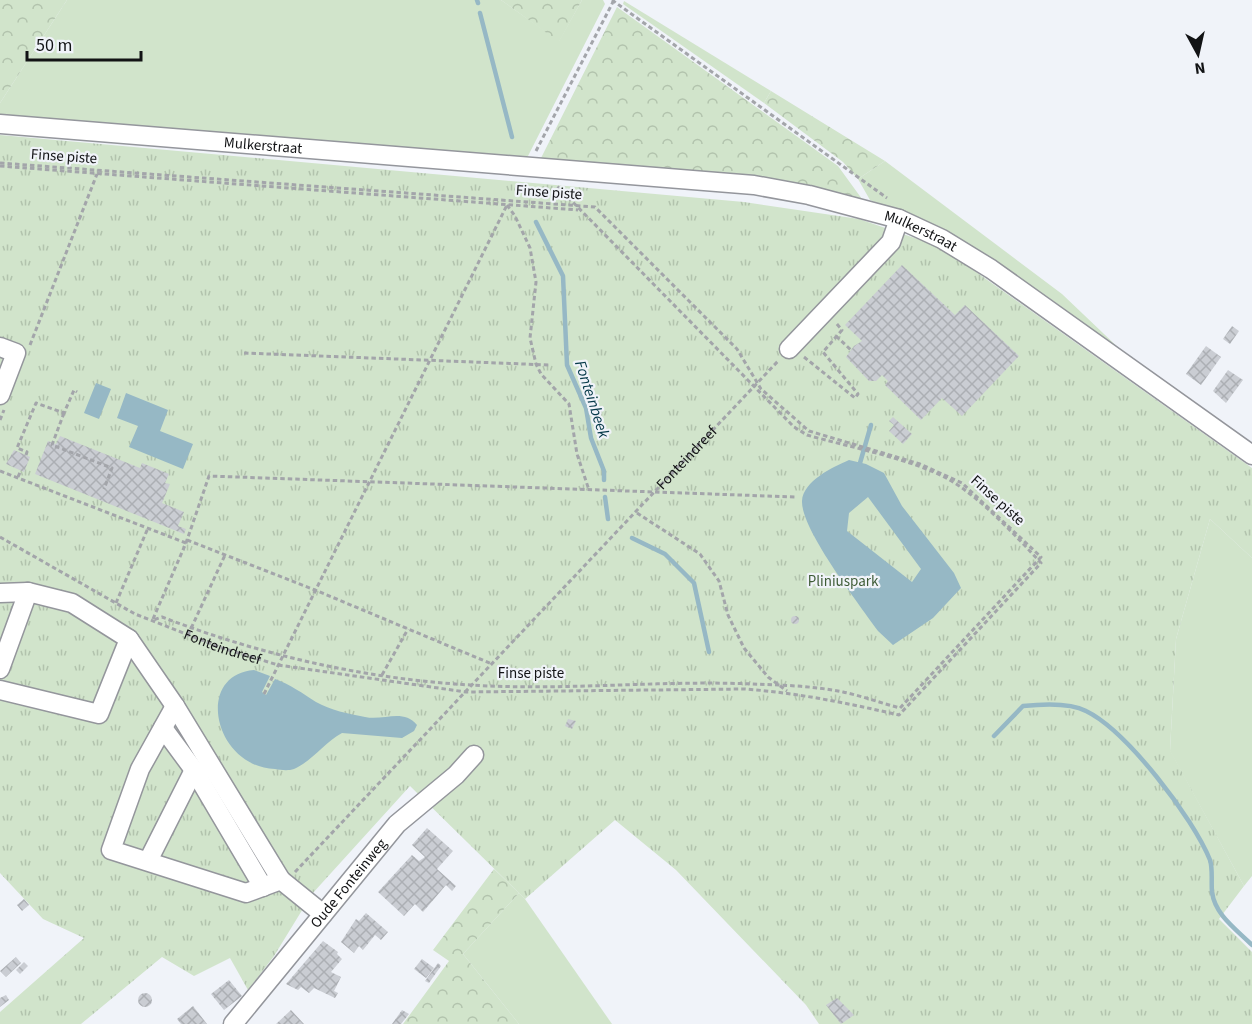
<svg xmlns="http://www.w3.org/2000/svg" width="1252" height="1024" font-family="'Source Sans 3',sans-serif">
<defs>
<pattern id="forest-crowns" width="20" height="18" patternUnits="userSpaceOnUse" patternTransform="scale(1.5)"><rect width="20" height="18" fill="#d1e4cb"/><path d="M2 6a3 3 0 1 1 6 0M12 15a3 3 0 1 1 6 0" fill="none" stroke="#b2c3ad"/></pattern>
<pattern id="park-tufts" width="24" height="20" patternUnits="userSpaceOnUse" patternTransform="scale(1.5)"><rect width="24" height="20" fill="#d1e4cb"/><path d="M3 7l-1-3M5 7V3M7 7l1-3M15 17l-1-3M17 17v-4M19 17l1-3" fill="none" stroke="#b2c3ad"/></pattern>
<pattern id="building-cross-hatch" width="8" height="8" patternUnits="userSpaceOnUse" patternTransform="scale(1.5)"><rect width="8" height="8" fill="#cacdd3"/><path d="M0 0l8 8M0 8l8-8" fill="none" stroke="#acafb4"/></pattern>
</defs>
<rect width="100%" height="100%" fill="#f0f3f9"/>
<g fill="#d1e4cb">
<path d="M67,0H501L559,41L582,0H603L605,4L528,156L523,159L0,116V103Z"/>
<path d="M624,1L771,91L764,103L623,4Z"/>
<path d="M885,161L1062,294L1125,354L1049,298L988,258L928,224L870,200L858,179Z"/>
<path d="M1210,519L1252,558V876L1244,886L1170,751L1176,639Z"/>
<path d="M519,893L525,899L612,1024H519L463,954Z"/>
</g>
<g fill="url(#forest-crowns)">
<path d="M0,0H67L0,103Z"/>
<path d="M501,0H582L559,42Z"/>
<path d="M617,7L838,166L862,199L754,177L541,158Z"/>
<path d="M771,91L885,161L858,179L843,162L764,103Z"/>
<path d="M494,869L519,893L463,954L519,1024H403L449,961L433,950Z"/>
</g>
<path fill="url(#park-tufts)" d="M0,135L744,202L859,219L941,247L1252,468V558L1210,519L1176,639L1170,750L1244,886L1219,919L1252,952V1024H819L806,1005L676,870L615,820L525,899L410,786L312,894L274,956L248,990L230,958L194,976L162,957L81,1024H0V1012L84,938L43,919L0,873Z"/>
<g fill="#96b8c5" fill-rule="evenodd">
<path d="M96,383L111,389L99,419L84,413Z"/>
<path d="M126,393L168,410L160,431L193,444L183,469L129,447L138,426L117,418Z"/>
<path d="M849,460L866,464L884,473L902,506L954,573L961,588L933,618L893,645L878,631C860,605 801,530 802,501C803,481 833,467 849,460ZM868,497L921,569L912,582L847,531L849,513Z"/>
<path d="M254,670L270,676L262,692L266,695L275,679C291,685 302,693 316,702C330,710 349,714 365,717C384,721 403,708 417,725L414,731L402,738L342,733C324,743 312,761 294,769C288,771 281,770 275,769C214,767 194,675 254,670Z"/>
</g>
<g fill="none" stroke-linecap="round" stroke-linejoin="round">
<g stroke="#96b8c5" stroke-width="4.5">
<path d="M477,0L478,3"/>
<path d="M480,13L512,137"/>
<path d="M536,222L563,276L567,365L586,408L591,438L604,471V480"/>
<path d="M860,463L871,425"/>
<path d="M605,497L608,519"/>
<path d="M632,538L665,554L694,583L709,652"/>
<path d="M994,736L1023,706C1042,704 1069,702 1086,711C1127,731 1193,818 1210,860C1213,869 1211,882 1212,892C1215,915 1236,929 1252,945"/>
</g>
</g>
<g fill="url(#building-cross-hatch)">
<path d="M902,265L955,315L965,305L1019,356L962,416L942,398L921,420L885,385L888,381L882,375L876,381H869L846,357L854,346L862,341L845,325Z"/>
<path d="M1232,326L1239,331L1230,344L1223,339Z"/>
<path d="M1206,346L1221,357L1201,385L1186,374Z"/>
<path d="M1228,370L1243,380L1226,403L1213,391Z"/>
<path d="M893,417L912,434L903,444L889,431L894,425L889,421Z"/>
<path d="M60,436L140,468L142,463L169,474L165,483L170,484L162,503L184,512L178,526L186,529L184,534L35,474L48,441L56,444Z"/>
<path d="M14,450L30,457L24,472L6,464Z"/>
<circle cx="795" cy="620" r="4"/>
<path d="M568,719L576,721L572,729L565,726Z"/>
<path d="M427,828L453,851L437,869L456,886L452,891L446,885L423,912L415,904L404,916L378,892L412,855L419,861L425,857L412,845Z"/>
<path d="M24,899L29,905L22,911L17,905Z"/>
<path d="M366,913L388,932L381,940L375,935L363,950L359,946L354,953L341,942L356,919L359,921Z"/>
<path d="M323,941L338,952L337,954L342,959L331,972L341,977L334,991L338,993L335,998L314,988L309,993L301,987L298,990L286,984Z"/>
<path d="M16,957L21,963L6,977L0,971Z"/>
<path d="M422,959L434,968L426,978L414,969Z"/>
<path d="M24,962L28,966L20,974L16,970Z"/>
<path d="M438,963L441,966L429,983L425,981Z"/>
<path d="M229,980L242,996L224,1010L211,994Z"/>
<circle cx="145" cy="1000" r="7"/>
<path d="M6,995L9,1000L0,1007V998Z"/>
<path d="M837,998L854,1015L841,1024L826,1005Z"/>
<path d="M193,1006L207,1024H181L177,1019Z"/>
<path d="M291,1010L304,1024H276Z"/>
<path d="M402,1010L409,1014L401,1024H392Z"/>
</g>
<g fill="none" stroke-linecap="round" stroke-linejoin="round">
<defs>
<g id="minor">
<path id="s3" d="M0,124L754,185L809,195L899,219L942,239L991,269L1252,455"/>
<path d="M0,347L16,353L0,395"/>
<path d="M789,349L891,242L899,219"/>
<path d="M0,593L28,592L72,603L129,639L175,706L281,880L323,914"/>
<path d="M0,669L28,592"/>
<path d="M0,690L99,714L129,639"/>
<path d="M175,706L140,769L111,850L246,893L281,880"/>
<path d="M163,728L194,770L263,887"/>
<path d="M148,861L194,770"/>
<path id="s4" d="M233,1024L397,824L456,775L474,755"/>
</g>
</defs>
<use href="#minor" stroke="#94969c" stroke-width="21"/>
<g stroke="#a3a5aa" stroke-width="3" stroke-dasharray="4.5 3" stroke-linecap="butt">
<path d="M612,0L887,198"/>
<path d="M536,151L614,0"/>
<path d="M0,163L595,207L737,349L761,389L809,431L920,464L962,483L1041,557L900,708C881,703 862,696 843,692C814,686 782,685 753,684C659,680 565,691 471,685C365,679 261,655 162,617L153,620"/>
<path d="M0,166L578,210"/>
<path d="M507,205L515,216L530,248L536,282L530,338L536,364L541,374L569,404L577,454L589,490"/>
<path d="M836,336L851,350"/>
<path d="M30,345L97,174"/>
<path d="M244,353L549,365"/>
<path d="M804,357L855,398L858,394L823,352L842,330L836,323"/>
<path d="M64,413L52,445L112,468L104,489"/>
<path d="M0,420L4,410"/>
<path d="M26,455L27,452L17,448L36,403L64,413L74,390L77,392"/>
<path d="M0,471L186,543"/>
<path d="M18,477L21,470"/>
<path d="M637,513L700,554L719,581L728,615L744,648L768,677L787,691"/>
<path id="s1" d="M0,537L135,614L222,648L278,665L466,692L745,689C798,693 847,703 899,715L1041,563C1016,536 980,497 948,479C912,459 849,447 807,435L794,427L557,186"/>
<path d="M187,540L315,590L492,664"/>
<path d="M116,603L148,528"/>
<path d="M153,619L186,543L209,476L795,497"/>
<path d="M188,635L225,555"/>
<path d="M382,675L408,629"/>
<path d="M264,694L507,205"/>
<path id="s2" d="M295,872L779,360"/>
</g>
<use href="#minor" stroke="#fff" stroke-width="18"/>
</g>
<g text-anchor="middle" stroke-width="4.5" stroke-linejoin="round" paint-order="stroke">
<g font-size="15" fill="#121315" stroke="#f0f3f9">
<text dy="5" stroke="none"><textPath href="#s3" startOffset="264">Mulkerstraat</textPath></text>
<text transform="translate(64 156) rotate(4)" y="5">Finse piste</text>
<text transform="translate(549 192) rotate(4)" y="5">Finse piste</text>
<text dy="5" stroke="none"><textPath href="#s3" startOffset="930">Mulkerstraat</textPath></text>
<text dy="5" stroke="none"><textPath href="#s2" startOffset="570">Fonteindreef</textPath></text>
<text transform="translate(998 500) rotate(42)" y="5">Finse piste</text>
<text dy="5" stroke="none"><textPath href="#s1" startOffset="249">Fonteindreef</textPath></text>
<text x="531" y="678">Finse piste</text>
<text dy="5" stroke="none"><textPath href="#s4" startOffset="182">Oude Fonteinweg</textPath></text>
</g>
<g font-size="15" fill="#3e5c36" stroke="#f0f3f9">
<text x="843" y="586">Pliniuspark</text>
</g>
<g font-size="16" font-style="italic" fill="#063a49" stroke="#f0f3f9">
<text transform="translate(593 399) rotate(72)" y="6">Fonteinbeek</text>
</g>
</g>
<g transform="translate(1198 54) rotate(172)" stroke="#f0f3f9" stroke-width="4.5" paint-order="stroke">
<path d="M0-4.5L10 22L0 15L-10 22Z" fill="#121315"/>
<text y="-9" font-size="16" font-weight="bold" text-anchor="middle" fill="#121315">N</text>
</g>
<path d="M27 51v9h114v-9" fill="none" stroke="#121315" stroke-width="3"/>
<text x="36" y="51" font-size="18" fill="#121315" stroke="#f0f3f9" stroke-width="4.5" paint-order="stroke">50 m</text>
</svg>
